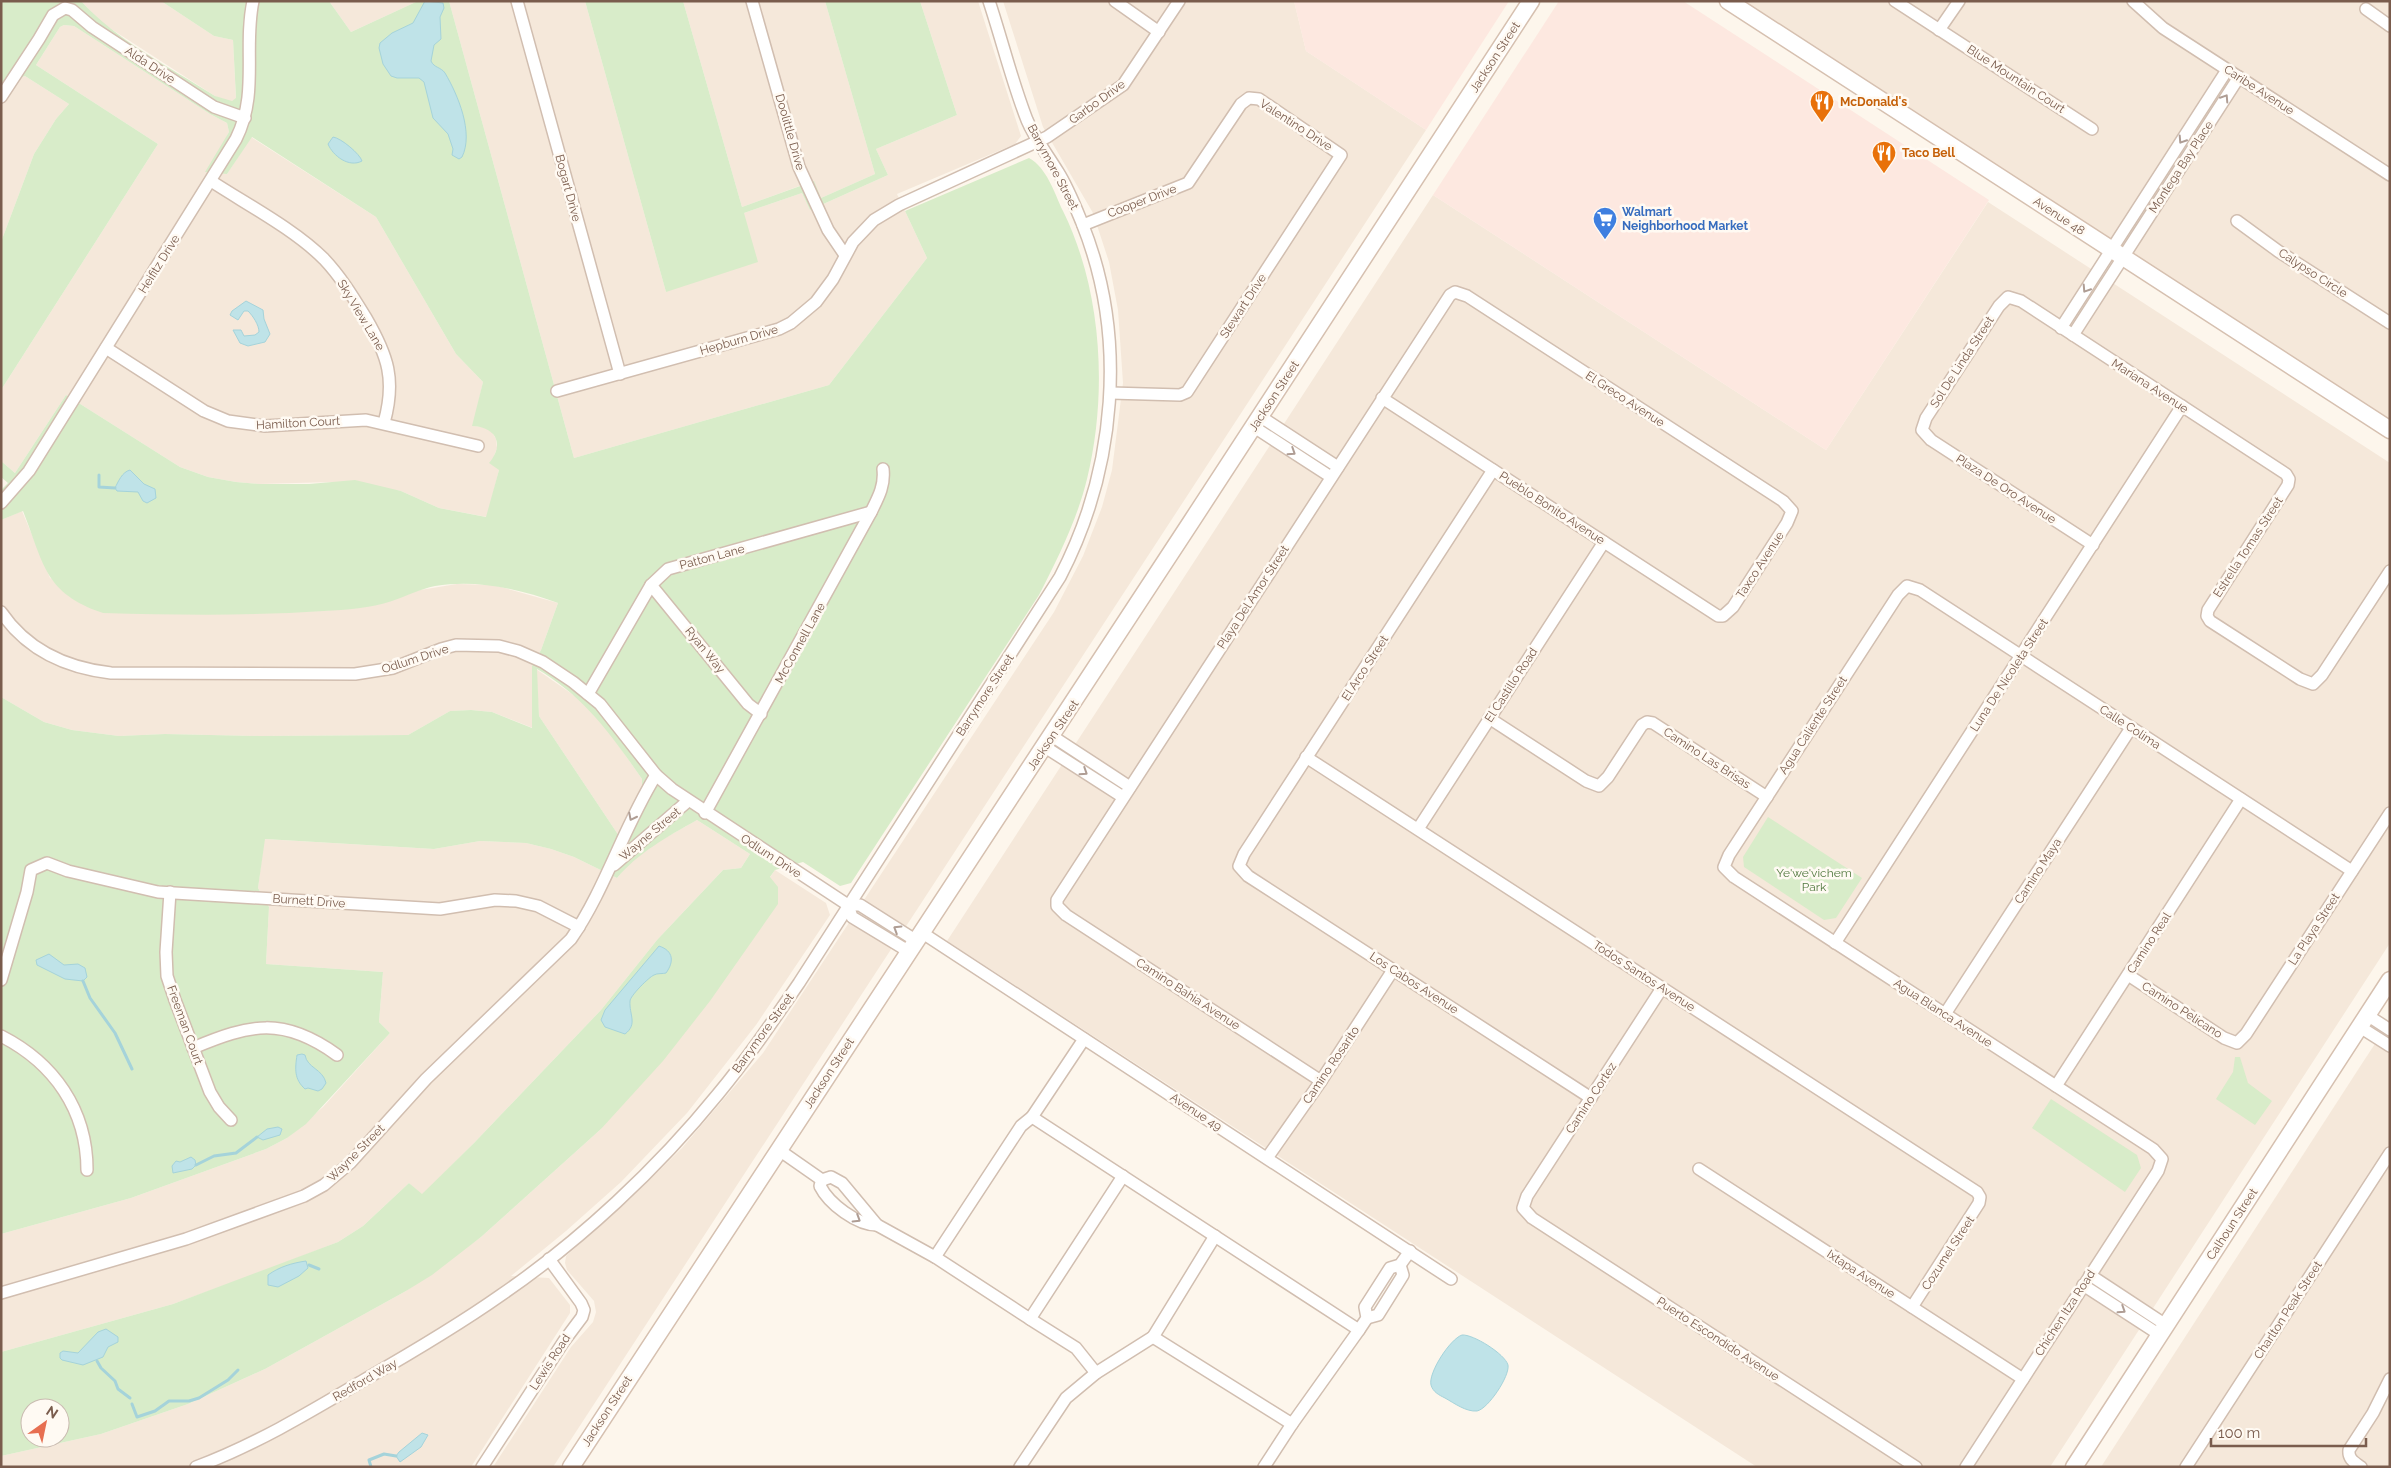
<svg xmlns="http://www.w3.org/2000/svg" width="2391" height="1468" font-family="Raleway,sans-serif">
<rect width="100%" height="100%" fill="#fdf6ec"/>
<g fill="#f5e8da">
<path d="M81,1H161L214,36L233,40L236,99L232,101H225L215,96L102,23Z"/>
<path d="M329,1H418L351,32Z"/>
<path d="M449,1H585L666,292L744,213L802,193L810,210L888,175L876,149L957,115L920,1H978L1021,136L1015,144L897,194L927,258L829,385L574,458Z"/>
<path d="M683,1H825L875,174L821,198L813,181L742,207Z"/>
<path d="M1003,1H1294L1306,51L1426,130L553,1467H493L571,1347L593,1322L596,1312L594,1301L567,1270L565,1263L566,1256L630,1199L682,1148L763,1053L1054,612L1083,556L1102,507L1112,470L1123,383L1118,310L1109,262L1093,213L1043,127Z"/>
<path d="M1727,1H2390V430Z"/>
<path d="M64,25L74,26L210,114L227,123L229,132L225,140L227,174L251,137L376,217L456,354L483,382L473,426L484,427L492,432L496,439L497,448L494,456L499,470L487,517L439,508L401,491L332,482L259,484L236,482L208,477L180,467L66,395L15,473L1,461V390L158,144L36,65L60,27Z"/>
<path d="M25,76L69,104L56,119L34,154L1,242V84Z"/>
<path d="M1433,195L1826,450L1988,202L2390,463V943L2050,1467H1757L947,941Z"/>
<path d="M22,511L50,578L125,613L324,611L393,600L414,591L457,584L494,585L558,603L541,650L532,666L533,728L492,712L471,710L450,711L408,735L260,736L165,734L119,736L72,730L44,722L1,697V520Z"/>
<path d="M536,669L582,701L607,729L642,779V787L619,836L539,716Z"/>
<path d="M697,820L750,854L741,868L723,870L657,940L601,1010L474,1143L422,1195L409,1183L363,1226L338,1242L266,1270L173,1304L1,1352V1234L131,1198L266,1149L287,1138L323,1107L390,1033L379,1022L383,972L266,964L269,907L258,888L264,839L434,849L480,841L526,843L551,849L574,857L617,878L631,861L649,847Z"/>
<path d="M775,870L826,903L830,915L756,1025L687,1113L621,1182L566,1231L511,1276L549,1278L570,1305V1313L471,1467H1V1456L101,1434L188,1404L265,1369L406,1291L481,1237L601,1129Z"/>
<path d="M2390,1021V1467H2101L2363,1062Z"/>
</g>
<g fill="#fde8e0">
<path d="M1294,1H1509L1426,130L1306,51Z"/>
<path d="M1559,1H1683L1989,200L1826,450L1433,195Z"/>
</g>
<g fill="#d8ecc9" fill-rule="evenodd">
<path d="M1,1H81C115,39 171,68 215,96L232,101L236,98L233,40L214,36L161,1H329L351,32L418,1H449L574,458L829,385L927,258L905,211L1029,158C1047,168 1054,192 1063,211C1102,290 1108,393 1087,479C1077,520 1058,558 1039,595L851,883L840,886L803,862L775,870L770,877L778,887V904L710,1001L663,1061L601,1129L481,1237L432,1275L406,1291L265,1369L188,1404L101,1434L1,1456V1352L173,1304L338,1242L363,1226L409,1183L422,1194L474,1143L601,1010L657,940L723,870L741,868L750,854L697,820C667,837 639,852 617,878L574,857L551,849L526,843L480,841L434,849L265,839L258,888L269,907L266,964L383,972L379,1022L390,1033L306,1124L287,1138L266,1149L131,1198L1,1234V697L44,722L72,730L119,736L165,734L260,736L408,735L450,711L471,710L492,712L532,728V666L541,650L558,603C519,589 477,579 435,586C420,589 407,596 392,601C370,608 347,610 324,611C251,616 177,615 103,613C44,593 44,564 23,511L1,520V490L8,483L1,477V461L15,473L66,395L180,467L208,477L236,482L259,484H309L355,480L401,491L439,508L486,517L499,470L489,463C505,444 496,427 472,426L483,382L456,354L376,217L252,137L227,174L205,172L229,132L227,123L210,114L74,26L64,25L60,27L36,65L158,144L1,390V242L34,154L56,119L69,104L25,76L1,84ZM537,669C584,696 612,736 642,779V787L619,836L539,716ZM30,1408H60V1438H30Z"/>
<path d="M585,1H683L742,207L814,181L821,198L875,174L825,1H920L957,115L876,149L888,175L810,210L802,193L744,213L758,262L666,292Z"/>
<path d="M1768,817L1862,878L1836,918L1824,920L1744,867L1743,857Z"/>
<path d="M2235,1057H2240L2248,1083L2272,1101L2255,1125L2216,1099L2233,1072Z"/>
<path d="M2051,1099L2137,1155L2141,1168L2125,1192L2032,1128Z"/>
</g>
<g fill="#bfe3e8" stroke="#a5d3da">
<path d="M425,1L443,3L444,8L440,17L441,39L434,45L431,61C434,68 441,67 445,73C458,95 474,133 462,157L459,159L452,155L453,149L448,134L433,118L424,82L419,78H397L391,76L383,64L379,48L380,43L392,33L413,23Z"/>
<path d="M333,137C341,138 360,154 362,161C349,168 333,156 328,144Z"/>
<path d="M246,301L263,310L264,319L270,334L265,342L248,346L240,343L233,330H241L244,336L255,335L259,332C259,325 253,316 248,311H244L238,320L230,315L232,311Z"/>
<path d="M130,470L144,484L155,489L156,498L147,503L143,501L138,492L117,491L115,488C118,482 122,472 130,470Z"/>
<path d="M659,946C674,951 674,962 666,973C663,974 657,973 654,975C649,977 630,996 630,1001C629,1015 638,1024 625,1034L605,1027L601,1020L605,1010Z"/>
<path d="M49,954L64,965L78,964L85,968L87,977L83,981L65,979L37,965L36,960Z"/>
<path d="M302,1054L305,1055C307,1068 323,1069 326,1083L322,1089L318,1091L308,1088L305,1089C294,1079 295,1069 297,1055Z"/>
<path d="M278,1127L282,1129L280,1135L263,1140L257,1137L267,1129Z"/>
<path d="M191,1157L195,1160L196,1165L192,1169L173,1173L172,1166L176,1161L180,1162Z"/>
<path d="M306,1261L308,1268L299,1276L278,1287L268,1285V1275C279,1267 292,1263 306,1261Z"/>
<path d="M106,1329L118,1337V1342L108,1347L103,1357L83,1365L62,1360L60,1358V1353L63,1351L78,1353L98,1332Z"/>
<path d="M1462,1335C1473,1334 1505,1354 1508,1365C1510,1376 1488,1409 1477,1411C1466,1412 1454,1403 1445,1398C1439,1395 1433,1392 1431,1385C1428,1373 1450,1339 1462,1335Z"/>
<path d="M422,1433L428,1435L421,1447L400,1462L396,1456L399,1452Z"/>
</g>
<g fill="none" stroke-linecap="round" stroke-linejoin="round">
<g stroke="#a5d3da" stroke-width="3">
<path d="M99,475V487L115,488"/>
<path d="M83,981L90,998L115,1033L132,1069"/>
<path d="M196,1165L214,1156L236,1153L257,1137"/>
<path d="M309,1265L319,1269"/>
<path d="M97,1361L101,1368L115,1381L118,1389L130,1398"/>
<path d="M132,1404L137,1417L155,1411L169,1401H189L199,1398L228,1380L238,1370"/>
<path d="M371,1467L369,1460L384,1454L396,1456"/>
</g>
<defs>
<g id="street">
<path d="M517,1L620,374"/>
<path d="M752,1L799,167L828,230L845,255"/>
<path d="M1115,1L1159,32"/>
<path d="M1895,1L2092,129"/>
<path d="M2133,1L2163,28L2390,175"/>
<path d="M2366,9L2390,26"/>
<path d="M1939,30L1959,1"/>
<path d="M1,97L39,39L53,15L65,8L72,10L92,27L214,107L245,118"/>
<path d="M211,181C246,204 294,229 324,259C341,277 353,297 366,318C388,356 396,380 384,423"/>
<path d="M2237,221L2278,251L2390,323"/>
<path d="M1083,225L1188,183L1241,104L1249,98L1259,99L1341,155L1187,392L1180,395L1111,393"/>
<path d="M2061,328L2227,70"/>
<path d="M2073,335L2239,77"/>
<path d="M106,348L204,411L228,421L265,426L366,420L478,446"/>
<path d="M557,391L779,329L791,323L816,302L833,279L853,242L874,220L899,205L1047,137L1123,85L1179,1"/>
<path d="M1261,417L1338,467"/>
<path d="M1254,427L1331,477"/>
<path d="M1493,470L1244,854L1239,866L1248,876L1591,1098"/>
<path d="M1,503L29,471L236,139C259,93 243,49 253,1"/>
<path d="M2093,545L1931,440L1922,430L1926,418L1999,306L2008,297L2021,301L2286,474L2289,479L2288,485L2208,610L2207,616L2210,621L2300,679L2313,684L2322,675L2390,571"/>
<path d="M651,585L748,704L761,714"/>
<path d="M1,612C27,650 67,668 111,673L355,674L393,668L441,649L456,645L499,646L518,651L543,662L573,682L600,704L656,775L672,789L848,905H860L915,940"/>
<path d="M588,694L651,585L668,569L871,512"/>
<path d="M1489,718L1586,781L1599,786L1608,777L1642,725L1647,722L1653,723L1767,797"/>
<path d="M1052,736L1130,787"/>
<path d="M1045,747L1123,797"/>
<path d="M1306,757L1977,1192L1980,1197L1979,1203L1912,1307"/>
<path d="M705,813L871,512C878,498 885,486 883,469"/>
<path d="M1418,829L1604,542"/>
<path d="M614,865L688,801"/>
<path d="M170,892L166,952L167,976L175,1000L210,1092L219,1107L231,1120"/>
<path d="M848,905L852,917L908,951"/>
<path d="M921,932L1451,1279"/>
<path d="M1835,943L2182,406"/>
<path d="M2128,975L2224,1038L2237,1043L2246,1034L2390,813"/>
<path d="M1,980L27,892L31,870L47,863L68,871L158,892L440,909L495,900L516,901L538,906L579,927"/>
<path d="M1662,988L1527,1196L1523,1208L1532,1218L1916,1467"/>
<path d="M1945,1014L2131,728"/>
<path d="M2367,1015L2390,1030"/>
<path d="M2360,1027L2390,1046"/>
<path d="M1,1036C54,1063 87,1110 87,1170"/>
<path d="M1084,1039L1032,1117L1359,1330L1367,1318L1365,1307L1390,1268L1400,1265L1410,1251"/>
<path d="M193,1048C250,1024 283,1016 337,1055"/>
<path d="M1321,1081L1066,915L1057,906V900L1450,295L1455,292L1467,296L1783,501L1792,511L1787,523L1733,607L1723,616H1718L1382,398"/>
<path d="M2056,1086L2241,799"/>
<path d="M1032,1117L1021,1126L935,1257L1030,1319L1123,1176"/>
<path d="M779,1150L822,1180L831,1177L842,1183L877,1225L935,1257"/>
<path d="M1267,1158L1321,1081L1393,970"/>
<path d="M1699,1169L2023,1379"/>
<path d="M822,1180L820,1186C829,1204 857,1225 877,1225"/>
<path d="M1215,1236L1153,1337L1292,1424L1359,1330"/>
<path d="M2090,1275L2166,1325"/>
<path d="M2083,1285L2160,1335"/>
<path d="M1,1293L186,1239L304,1196L324,1185L350,1163L426,1079L571,939C606,888 623,828 656,775"/>
<path d="M1367,1318L1378,1315L1403,1275L1400,1265"/>
<path d="M1030,1319L1076,1348L1096,1373"/>
<path d="M196,1467C255,1445 310,1412 364,1380C411,1353 457,1326 501,1295C580,1241 658,1168 718,1094C747,1059 773,1021 799,983L1060,577C1116,469 1128,337 1082,223C1075,206 1068,188 1058,172C1047,154 1035,139 1027,120C1012,82 1002,40 989,1"/>
<path d="M482,1467L564,1341L582,1317L584,1310L581,1303L549,1259"/>
<path d="M1020,1467L1066,1398L1096,1373L1153,1337"/>
<path d="M1264,1467L1292,1424"/>
<path d="M1966,1467L2158,1171L2162,1159L2153,1149L1734,877L1724,867L1729,855L1898,595L1907,586L1920,590L2352,871"/>
<path d="M2186,1467L2390,1153"/>
<path d="M2361,1467C2354,1462 2348,1459 2349,1450L2373,1413L2390,1379"/>
</g>
<g id="secondary">
<path d="M1728,1L2390,430"/>
<path d="M571,1467C891,978 1213,491 1531,1"/>
<path d="M2074,1467L2390,980"/>
</g>
</defs>
<use href="#street" stroke="#d1beb0" stroke-width="14"/>
<use href="#secondary" stroke="#d6c0b0" stroke-width="19"/>
<use href="#street" stroke="#fff" stroke-width="11"/>
<use href="#secondary" stroke="#fff" stroke-width="16"/>
</g>
<defs><path id="oneway-chevron" d="M-2-3.5L2.5 0L-2 3.5" fill="none" stroke-width="1.6" stroke-linecap="round" stroke-linejoin="round" transform="scale(1.25)"/></defs>
<g stroke="#af9d94">
<use href="#oneway-chevron" transform="translate(2225 98) rotate(-57)"/>
<use href="#oneway-chevron" transform="translate(2182 140) rotate(123)"/>
<use href="#oneway-chevron" transform="translate(2086 289) rotate(123)"/>
<use href="#oneway-chevron" transform="translate(1292 452) rotate(33)"/>
<use href="#oneway-chevron" transform="translate(1084 772) rotate(33)"/>
<use href="#oneway-chevron" transform="translate(632 817) rotate(117)"/>
<use href="#oneway-chevron" transform="translate(897 929) rotate(-148)"/>
<use href="#oneway-chevron" transform="translate(857 1219) rotate(32)"/>
<use href="#oneway-chevron" transform="translate(2122 1310) rotate(33)"/>
</g>
<defs>
<symbol id="restaurant-pin" viewBox="-11 -11 22 30"><path d="M0 17L-7.5 6A9.5 9.5 0 1 1 7.5 6Z" fill="#e8710a" stroke="#fffaf3"/><path d="M-5-6h1v4h1v-4h1v4h1v-4h1v5L-1.5 .5V6h-2V.5L-5-1ZM5-6V6H3V1.5H1.5Q1.5-4 5-6Z" fill="#fff"/></symbol>
<symbol id="supermarket-pin" viewBox="-11 -11 22 30"><path d="M0 17L-7.5 6A9.5 9.5 0 1 1 7.5 6Z" fill="#3f7fe0" stroke="#fffaf3"/><path d="M-6-5.5h2.5l.6 2H6L4.5 2H-2.5L-4.4-4H-6ZM-1.5 3.2a1.3 1.3 0 1 0 .1 0ZM3 3.2a1.3 1.3 0 1 0 .1 0Z" fill="#fff"/></symbol>
</defs>
<g fill-rule="evenodd">
<use href="#restaurant-pin" x="1808" y="88" width="28" height="38"/>
<use href="#restaurant-pin" x="1870" y="139" width="28" height="38"/>
<use href="#supermarket-pin" x="1591" y="205" width="28" height="38"/>
</g>
<g text-anchor="middle" stroke-width="5" stroke-linejoin="round" paint-order="stroke">
<g font-size="12" fill="#7a5c4d" stroke="#fffaf3">
<text transform="translate(1495 57) rotate(-57)" y="4">Jackson Street</text>
<text transform="translate(150 65) rotate(33)" y="4">Alda Drive</text>
<text transform="translate(2016 79) rotate(33)" y="4">Blue Mountain Court</text>
<text transform="translate(2259 90) rotate(33)" y="4">Caribe Avenue</text>
<text transform="translate(1097 102) rotate(-36)" y="4">Garbo Drive</text>
<text transform="translate(1296 125) rotate(33)" y="4">Valentino Drive</text>
<text transform="translate(790 132) rotate(74)" y="4">Doolittle Drive</text>
<text transform="translate(1053 167) rotate(62)" y="4">Barrymore Street</text>
<text transform="translate(2181 167) rotate(-57)" y="4">Montega Bay Place</text>
<text transform="translate(568 188) rotate(75)" y="4">Bogart Drive</text>
<text transform="translate(1142 201) rotate(-21)" y="4">Cooper Drive</text>
<text transform="translate(2059 216) rotate(33)" y="4">Avenue 48</text>
<text transform="translate(159 264) rotate(-58)" y="4">Heifitz Drive</text>
<text transform="translate(2313 273) rotate(33)" y="4">Calypso Circle</text>
<text transform="translate(1243 306) rotate(-57)" y="4">Stewart Drive</text>
<text transform="translate(361 315) rotate(59)" y="4">Sky View Lane</text>
<text transform="translate(739 340) rotate(-16)" y="4">Hepburn Drive</text>
<text transform="translate(1962 362) rotate(-57)" y="4">Sol De Linda Street</text>
<text transform="translate(2150 386) rotate(33)" y="4">Mariana Avenue</text>
<text transform="translate(1274 396) rotate(-57)" y="4">Jackson Street</text>
<text transform="translate(1625 399) rotate(33)" y="4">El Greco Avenue</text>
<text transform="translate(298 423) rotate(-3)" y="4">Hamilton Court</text>
<text transform="translate(2006 489) rotate(33)" y="4">Plaza De Oro Avenue</text>
<text transform="translate(1552 508) rotate(33)" y="4">Pueblo Bonito Avenue</text>
<text transform="translate(2248 547) rotate(-57)" y="4">Estrella Tomas Street</text>
<text transform="translate(712 557) rotate(-15)" y="4">Patton Lane</text>
<text transform="translate(1760 565) rotate(-57)" y="4">Taxco Avenue</text>
<text transform="translate(1253 597) rotate(-57)" y="4">Playa Del Amor Street</text>
<text transform="translate(800 643) rotate(-61)" y="4">McConnell Lane</text>
<text transform="translate(705 650) rotate(51)" y="4">Ryan Way</text>
<text transform="translate(415 659) rotate(-18)" y="4">Odlum Drive</text>
<text transform="translate(1365 668) rotate(-57)" y="4">El Arco Street</text>
<text transform="translate(2009 675) rotate(-57)" y="4">Luna De Nicoleta Street</text>
<text transform="translate(1511 685) rotate(-57)" y="4">El Castillo Road</text>
<text transform="translate(985 695) rotate(-57)" y="4">Barrymore Street</text>
<text transform="translate(1813 725) rotate(-57)" y="4">Agua Caliente Street</text>
<text transform="translate(2130 727) rotate(33)" y="4">Calle Colima</text>
<text transform="translate(1053 735) rotate(-56)" y="4">Jackson Street</text>
<text transform="translate(1707 758) rotate(33)" y="4">Camino Las Brisas</text>
<text transform="translate(650 834) rotate(-40)" y="4">Wayne Street</text>
<text transform="translate(771 856) rotate(33)" y="4">Odlum Drive</text>
<text transform="translate(2038 871) rotate(-57)" y="4">Camino Maya</text>
<text transform="translate(309 901) rotate(4)" y="4">Burnett Drive</text>
<text transform="translate(2314 929) rotate(-57)" y="4">La Playa Street</text>
<text transform="translate(2149 943) rotate(-57)" y="4">Camino Real</text>
<text transform="translate(1644 976) rotate(33)" y="4">Todos Santos Avenue</text>
<text transform="translate(1414 983) rotate(33)" y="4">Los Cabos Avenue</text>
<text transform="translate(1188 994) rotate(33)" y="4">Camino Bahia Avenue</text>
<text transform="translate(2182 1010) rotate(33)" y="4">Camino Pelicano</text>
<text transform="translate(1943 1013) rotate(33)" y="4">Agua Blanca Avenue</text>
<text transform="translate(185 1025) rotate(70)" y="4">Freeman Court</text>
<text transform="translate(763 1033) rotate(-54)" y="4">Barrymore Street</text>
<text transform="translate(1331 1065) rotate(-56)" y="4">Camino Rosarito</text>
<text transform="translate(829 1073) rotate(-57)" y="4">Jackson Street</text>
<text transform="translate(1591 1098) rotate(-57)" y="4">Camino Cortez</text>
<text transform="translate(1196 1112) rotate(33)" y="4">Avenue 49</text>
<text transform="translate(356 1153) rotate(-45)" y="4">Wayne Street</text>
<text transform="translate(2232 1224) rotate(-57)" y="4">Calhoun Street</text>
<text transform="translate(1948 1253) rotate(-57)" y="4">Cozumel Street</text>
<text transform="translate(1861 1274) rotate(33)" y="4">Ixtapa Avenue</text>
<text transform="translate(2288 1310) rotate(-57)" y="4">Charlton Peak Street</text>
<text transform="translate(2065 1313) rotate(-57)" y="4">Chichen Itza Road</text>
<text transform="translate(1718 1339) rotate(33)" y="4">Puerto Escondido Avenue</text>
<text transform="translate(550 1362) rotate(-57)" y="4">Lewis Road</text>
<text transform="translate(365 1380) rotate(-30)" y="4">Redford Way</text>
<text transform="translate(607 1411) rotate(-57)" y="4">Jackson Street</text>
</g>
<g font-size="12" font-weight="bold" fill="#c56008" stroke="#fffaf3" text-anchor="start">
<text x="1840" y="106">McDonald's</text>
<text x="1902" y="157">Taco Bell</text>
</g>
<g font-size="12" font-weight="bold" fill="#366cbe" stroke="#fffaf3" text-anchor="start">
<text x="1622" y="216">Walmart<tspan x="1622" dy="14">Neighborhood Market</tspan></text>
</g>
<g font-size="12" fill="#537a41" stroke="#fffaf3">
<text x="1814" y="877">Ye'we'vichem<tspan x="1814" dy="14">Park</tspan></text>
</g>
</g>
<rect width="2391" height="1468" fill="none" stroke="#7a5c4d" stroke-width="5"/>
<g transform="translate(45 1423) rotate(33)"><circle r="24" fill="#fffaf3" stroke="#cabbb1"/>
<path d="M0-4L9 19L0 12L-9 19Z" fill="#e76f51"/>
<text y="-8" font-size="14" font-weight="bold" text-anchor="middle" fill="#7a5c4d">N</text>
</g>
<path d="M2211 1438v8h155v-8" fill="none" stroke="#7a5c4d" stroke-width="2.5"/>
<text x="2218" y="1438" font-size="15" fill="#7a5c4d" stroke="#fffaf3" stroke-width="4" paint-order="stroke">100 m</text>
</svg>
